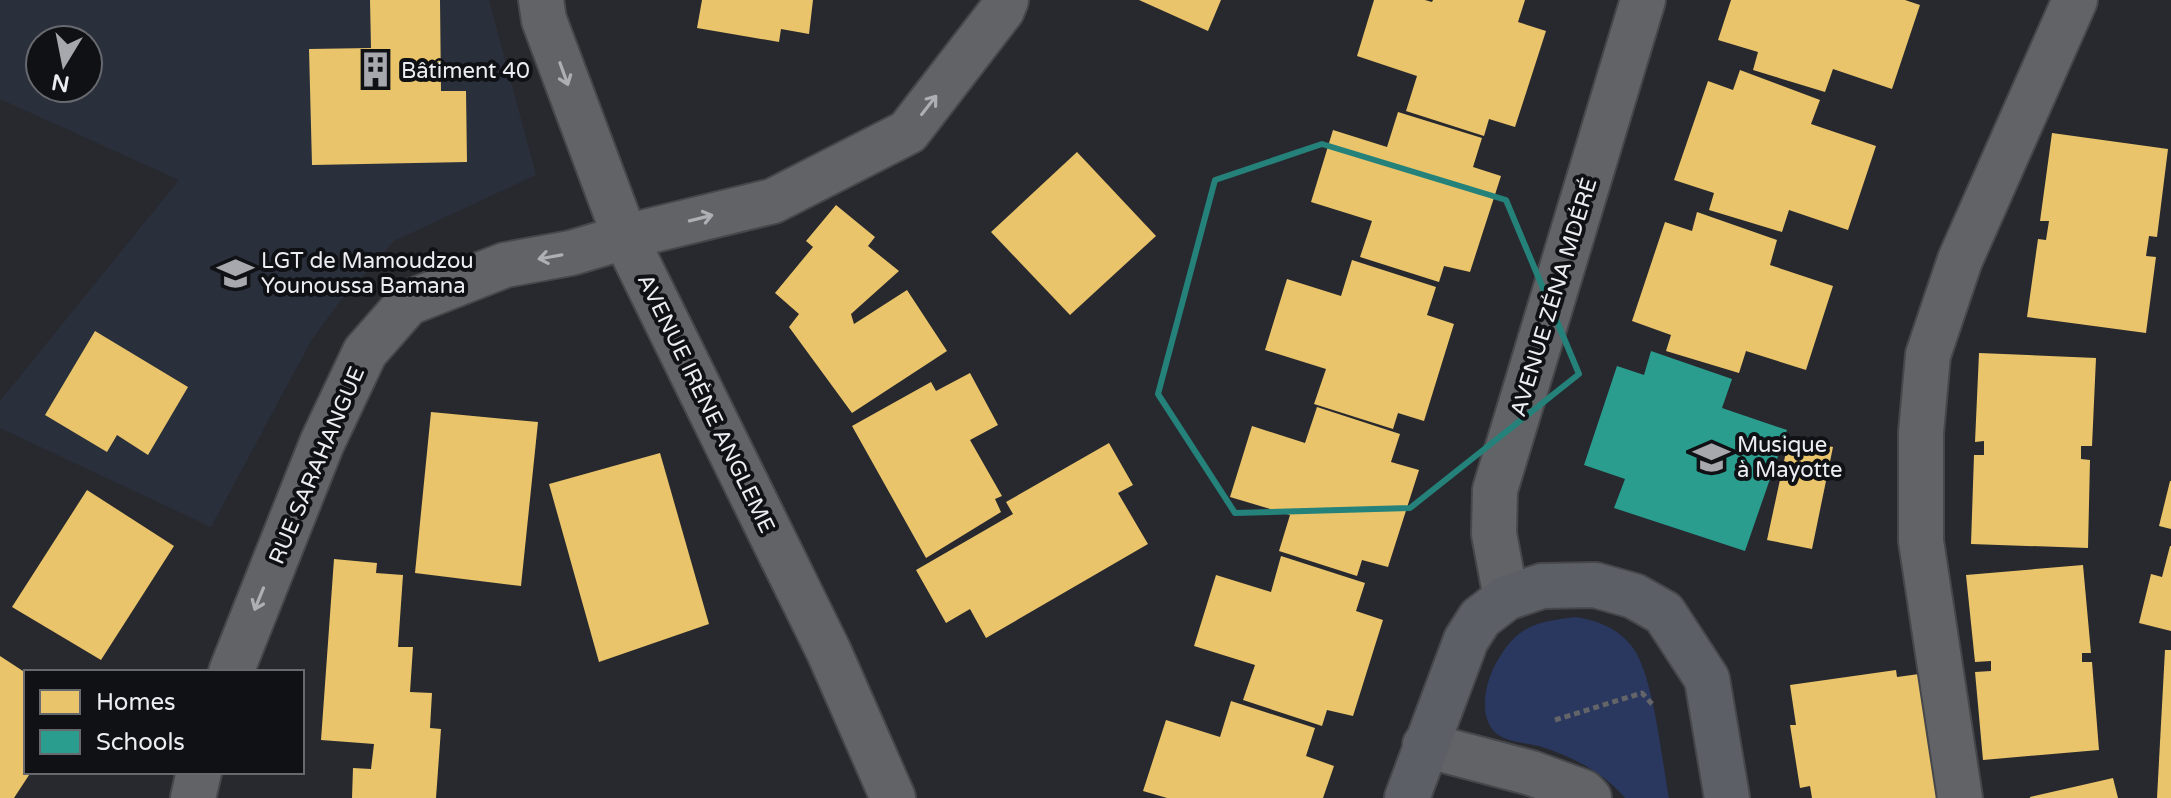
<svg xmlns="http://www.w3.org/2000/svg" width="2171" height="798" font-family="'Varela Round',sans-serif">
<rect width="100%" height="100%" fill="#28292e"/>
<path fill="#2a2f3c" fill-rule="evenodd" d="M0,0H489L536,175L394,241L338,304L311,341L211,527L0,428V401L179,180L0,99ZM40,40H88V88H40Z"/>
<path fill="#2a375e" d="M1576,617C1598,621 1615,627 1630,644C1653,668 1662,762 1669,798H1625C1604,773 1573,757 1542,747C1529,743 1512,743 1500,736C1476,721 1485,683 1496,663C1517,625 1536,622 1576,617Z"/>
<g fill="#e9c46a">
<path d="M370,0H440L441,91H466L467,162L312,165L309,49L371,48Z"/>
<path d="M702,0H813L809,34L781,29L779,42L697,28Z"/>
<path d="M1139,0H1221L1208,31Z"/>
<path d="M1374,0H1425L1432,2L1433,0H1525L1518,22L1546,31L1515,127L1489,119L1484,136L1406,111L1417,76L1357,56Z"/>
<path d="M1731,0H1905L1920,5L1892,89L1833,69L1825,92L1753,70L1758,52L1718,40Z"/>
<path d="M1740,70L1820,100L1811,124L1876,146L1848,230L1789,210L1782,232L1709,210L1714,193L1674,180L1708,81L1733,90Z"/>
<path d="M1398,112L1482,138L1473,167L1501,176L1470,272L1444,266L1439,282L1360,257L1372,221L1311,202L1333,130L1387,147Z"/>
<path d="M2052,133L2168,149L2157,237L2149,236L2146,256L2156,257L2146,333L2027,317L2038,239L2046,240L2049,221H2040Z"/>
<path d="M1077,152L1156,236L1070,315L991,232Z"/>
<path d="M836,205L875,237L868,246L899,271L851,314L854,324L907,290L947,351L852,413L789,327L799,314L775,293L813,247L806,241Z"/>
<path d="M1697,212L1777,240L1770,265L1833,286L1806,370L1746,351L1739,373L1666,351L1671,335L1632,321L1665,222L1692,231Z"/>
<path d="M1352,260L1436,287L1427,315L1454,324L1424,421L1398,413L1393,429L1314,404L1326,369L1265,350L1287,279L1341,296Z"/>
<path d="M95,331L188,387L148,455L117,435L107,452L45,415Z"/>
<path d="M1979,353L2096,358L2092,446H2081V459L2090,460L2088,548L1971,544L1974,455H1984V441L1975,442Z"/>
<path d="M970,373L998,425L970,440L1002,496L995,499L1001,512L926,558L852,426L931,382L936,391Z"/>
<path d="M1317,407L1400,434L1391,462L1419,470L1388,567L1362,560L1357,576L1279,551L1290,515L1230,497L1252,426L1305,443Z"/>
<path d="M431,412L538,422L521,586L415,573Z"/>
<path d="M1789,438L1833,447L1812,549L1767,540Z"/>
<path d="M1109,443L1133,485L1118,493L1148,544L986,638L970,609L946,623L916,570L1013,514L1006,502Z"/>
<path d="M660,453L709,624L599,662L549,484Z"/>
<path d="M2170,481H2171V529L2159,526Z"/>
<path d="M87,490L174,546L101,660L12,607Z"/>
<path d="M2170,546H2171V631L2139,623L2151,574L2162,577Z"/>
<path d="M1281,556L1365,583L1356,611L1383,620L1353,716L1327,710L1322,726L1243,700L1255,665L1194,646L1216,575L1271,592Z"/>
<path d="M334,559L377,563L376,573L403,575L398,647H413L410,692L432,693L430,728L441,729L436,798H352L353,768L371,769L374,744L321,740Z"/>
<path d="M2083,565L2091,653H2082V662H2092L2099,750L1983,760L1975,672L1991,671V661L1975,662L1966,575Z"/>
<path d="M2165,650H2171V798H2157Z"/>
<path d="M0,656L26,673V772H31L14,798H0Z"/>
<path d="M1896,670L1897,677L1919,674L1939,798H1812L1810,786L1800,788L1790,725H1796L1790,685Z"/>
<path d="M1231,701L1315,728L1306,756L1334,766L1323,798H1167L1143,791L1166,720L1220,737Z"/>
<path d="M2113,778L2118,798H2030V797Z"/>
</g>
<path fill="#2a9d8f" d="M1651,351L1732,379L1722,408L1787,430L1745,551L1614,508L1625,479L1584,465L1617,366L1644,375Z"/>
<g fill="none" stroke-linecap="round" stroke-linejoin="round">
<defs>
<g id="minor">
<path d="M541,0L544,20L625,237L829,652L893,798"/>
<path d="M1506,598L1494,534L1495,490L1643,0"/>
<path d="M231,672L322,443L365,352L408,303L505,265L571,253L625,237L773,201L908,132L1002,10L1006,0"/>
<path d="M1425,745L1531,773L1583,792L1589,798"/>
<path d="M193,798L199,772"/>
<path d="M1960,798L1921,541V433L1928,355L1960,260L2075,0"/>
</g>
<path id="major" d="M1407,798L1466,640L1480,618L1506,598L1542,586L1595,585L1634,596L1664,613L1707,679L1727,798"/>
</defs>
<use href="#minor" stroke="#45474a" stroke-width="48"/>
<use href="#major" stroke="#45474a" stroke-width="48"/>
<path stroke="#646569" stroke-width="5" stroke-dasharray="6 4" stroke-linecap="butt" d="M1555,720L1642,693L1652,704"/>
<use href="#minor" stroke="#616366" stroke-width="44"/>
<use href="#major" stroke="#5c5f65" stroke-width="44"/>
</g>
<defs><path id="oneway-shaft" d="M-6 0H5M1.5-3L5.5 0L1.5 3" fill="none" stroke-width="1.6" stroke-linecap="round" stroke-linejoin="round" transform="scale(2)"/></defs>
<g stroke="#adafb4">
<use href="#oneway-shaft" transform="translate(564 74) rotate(70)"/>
<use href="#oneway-shaft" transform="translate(929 105) rotate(-52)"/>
<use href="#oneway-shaft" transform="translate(701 218) rotate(-14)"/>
<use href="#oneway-shaft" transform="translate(550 257) rotate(170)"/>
<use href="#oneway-shaft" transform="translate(259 599) rotate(112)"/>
</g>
<path fill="none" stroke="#25827b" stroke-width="6" stroke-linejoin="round" d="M1322,144L1506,200L1579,374L1410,508L1235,513L1158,394L1215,180Z"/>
<defs>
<symbol id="building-bare" viewBox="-9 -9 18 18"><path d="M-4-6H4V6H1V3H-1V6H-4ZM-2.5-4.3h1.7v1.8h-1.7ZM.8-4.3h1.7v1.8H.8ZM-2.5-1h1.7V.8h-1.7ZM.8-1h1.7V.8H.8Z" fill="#a7a8ae" stroke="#0f1115" stroke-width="2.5" paint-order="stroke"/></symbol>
<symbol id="school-bare" viewBox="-9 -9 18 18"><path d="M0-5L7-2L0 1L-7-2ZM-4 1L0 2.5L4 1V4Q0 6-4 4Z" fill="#a7a8ae" stroke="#0f1115" stroke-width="2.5" paint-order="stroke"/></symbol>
</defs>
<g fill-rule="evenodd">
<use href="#building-bare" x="350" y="44" width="51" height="51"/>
<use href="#school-bare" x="210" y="248" width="51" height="51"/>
<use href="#school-bare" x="1686" y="432" width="51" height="51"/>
</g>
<g text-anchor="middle" stroke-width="8" stroke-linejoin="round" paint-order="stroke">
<g font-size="22" fill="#ebedf3" stroke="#0f1115" text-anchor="start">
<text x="401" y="78">Bâtiment 40</text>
<text x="261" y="268">LGT de Mamoudzou<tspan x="261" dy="25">Younoussa Bamana</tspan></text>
<text x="1737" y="452">Musique<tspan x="1737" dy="25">à Mayotte</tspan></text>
</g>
<g font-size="22" fill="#ebedf3" stroke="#0f1115">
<text transform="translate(1553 297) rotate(-73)" y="8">AVENUE ZÉNA MDÉRÉ</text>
<text transform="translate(707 403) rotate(64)" y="8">AVENUE IRÈNE ANGLEME</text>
<text transform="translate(316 465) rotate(-67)" y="8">RUE SARAHANGUE</text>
</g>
</g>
<rect x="24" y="670" width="280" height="104" fill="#0f1115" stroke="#67696e" stroke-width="2"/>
<rect x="40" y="690" width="40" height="24" fill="#e9c46a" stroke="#67696e" stroke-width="2"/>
<text x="96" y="710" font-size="24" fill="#ebedf3">Homes</text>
<rect x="40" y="730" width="40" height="24" fill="#2a9d8f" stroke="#67696e" stroke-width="2"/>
<text x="96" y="750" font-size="24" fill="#ebedf3">Schools</text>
<g transform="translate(64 64) rotate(190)"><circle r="38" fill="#0f1115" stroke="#67696e" stroke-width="2"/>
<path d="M0-6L14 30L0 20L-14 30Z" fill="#a7a8ae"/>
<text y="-12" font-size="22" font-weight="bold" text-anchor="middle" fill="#ebedf3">N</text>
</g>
</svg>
